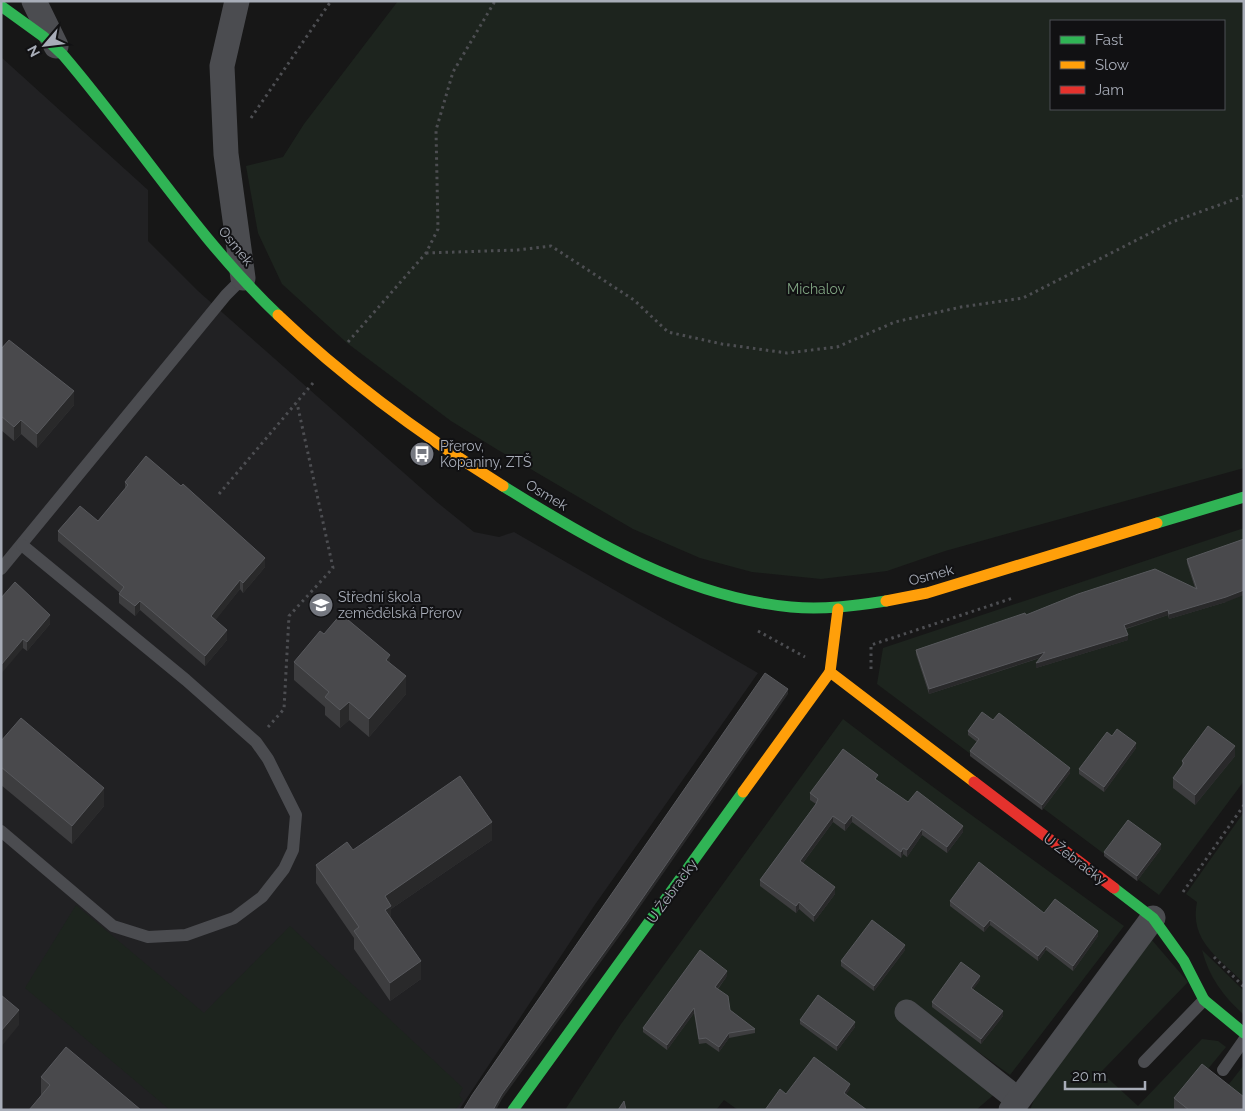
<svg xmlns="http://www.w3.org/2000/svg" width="1245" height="1111" font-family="Raleway,sans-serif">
<rect width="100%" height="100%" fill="#171717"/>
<path fill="#212123" d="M1,57L148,190V241L198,291L438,503L474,532L499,537L514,532L758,673L594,906L459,1110H1Z"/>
<g fill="#1d241e" fill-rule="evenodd">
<path d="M398,1H1244V468L945,551L887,571L821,579L752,572L700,558L633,529L498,450L451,421L347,343L282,284L258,233L246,166L283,157L304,124ZM1051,21H1224V109H1051Z"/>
<path d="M1244,528V781L1159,895L877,684L883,648Z"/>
<path d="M843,719C935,790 1030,857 1124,926L1010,1075L907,1000L997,1092L976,1110H738L724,1100L716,1110H565L621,1024Z"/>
<path d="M1244,812V983C1219,958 1189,941 1197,902L1186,894Z"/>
<path d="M76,905L204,1013L290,926L463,1088L459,1095L463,1100L455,1110H170L25,988Z"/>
<path d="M1151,939L1188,982L1101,1072L1138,1106L1202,1039L1218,1041L1226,1047L1174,1110H1030L1038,1089Z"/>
<path d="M1202,950L1244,991V1015C1223,996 1209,977 1202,950Z"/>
<path d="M1244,1065V1110L1222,1093Z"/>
</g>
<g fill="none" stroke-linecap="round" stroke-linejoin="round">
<g stroke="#4d4e52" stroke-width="3" stroke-dasharray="2.5 4" stroke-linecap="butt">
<path d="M251,118L331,1"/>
<path d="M426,253L517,250L551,246L634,300L668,332L722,344L787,353L837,347L895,322L961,307L1023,298L1172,222L1244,196"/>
<path d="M348,342L426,253L438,229L436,130L453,72L495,1"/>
<path d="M219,494L313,383"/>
<path d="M758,631L805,657"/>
<path d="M871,669V645L1013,598"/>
<path d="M268,727L284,709L289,616L333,568L297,403"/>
<path d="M1183,892L1244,805"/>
<path d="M1214,957L1244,987"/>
</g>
<g stroke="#4b4c50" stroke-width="12">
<path d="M1,569L226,295L243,278"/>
<path d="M1,831L113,926L148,937L186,935L234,918L262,897L284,869L293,850L296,815L268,759L256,742L186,680L22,545"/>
<path d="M1144,1062L1204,1000"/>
<path d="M1223,1070L1244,1040"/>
</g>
<g stroke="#4b4c50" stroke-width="25">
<path d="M34,1L56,46"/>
<path d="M237,1L222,66L226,154L243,278"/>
<path d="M907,1012L1017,1099"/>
<path d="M1011,1110L1153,918"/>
</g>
<g stroke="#30b455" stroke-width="11">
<path d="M1,6L44,37L63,55C136,140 197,238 278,315"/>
<path d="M503,486C591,541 686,597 791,607C823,610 854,606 886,601"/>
<path d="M1157,523L1244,497"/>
<path d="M1114,888L1153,918L1184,961L1204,1000L1244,1033"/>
<path d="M513,1110L743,792"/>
</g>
<g stroke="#ff9f0a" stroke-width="11">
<path d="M278,315C347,381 423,436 503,486"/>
<path d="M886,601L927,593L1157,523"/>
<path d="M838,609L830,672L974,782"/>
<path d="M743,792L830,672"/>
</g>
<path stroke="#e5322d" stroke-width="11" d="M974,782L1114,888"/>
</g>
<g fill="#3d3d3f">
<path d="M1,349L74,405L37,448L21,434L14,441L1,430Z"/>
<path d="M125,482L265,567L243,593L240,589L215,620L227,640L205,666L140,610L135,616L119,603V594L120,593L58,541V531L98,521L125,490Z"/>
<path d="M1187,559L1226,602L1169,619L1168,615L1126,629L1128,640L1036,668L1040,658L929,694L916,654V650L1026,615L1195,588L1187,563Z"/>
<path d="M1,598L50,624L27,651L23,648Z"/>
<path d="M324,634L390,663L406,694L369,737L349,720L340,728L325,715V707L294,680V662Z"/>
<path d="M993,720L1070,773L1042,810L970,756V751L977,742L968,735V731Z"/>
<path d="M1112,736L1136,748L1104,792L1079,774V769Z"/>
<path d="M1,741L104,806L72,844L1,785Z"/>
<path d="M1235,756L1195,805L1173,788V778L1182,766V761Z"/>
<path d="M878,781L908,802L963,832L947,853L922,835L907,857L903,854L901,858L852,822L845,831L833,822L803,863L835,894L814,922L799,909L796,913L760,886V880L816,804L810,800V793Z"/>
<path d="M492,840L391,909V918L421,979L390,1001L354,949V938L316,883V865L353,850Z"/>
<path d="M1161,849L1137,881L1104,856V852Z"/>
<path d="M950,901L1044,913L1098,936L1073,971L1046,950L1038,961L990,925L984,932L950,906Z"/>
<path d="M905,950L874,991L841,966V961Z"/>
<path d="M727,976L718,989L730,1010L755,1029V1033L729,1038L719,1052L706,1043L699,1044L694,1013L667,1050L643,1032V1028Z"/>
<path d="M980,980L973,989L1003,1016L981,1044L932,1007V1002Z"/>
<path d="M800,1020L855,1027L837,1051L800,1024Z"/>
<path d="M41,1077L141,1110L41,1095Z"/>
<path d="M1174,1098L1244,1110H1174Z"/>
</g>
<g fill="#29292a">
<path d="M74,391V405L37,448V434Z"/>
<path d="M21,420V434L14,441V427Z"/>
<path d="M265,558V567L243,593V583Z"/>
<path d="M240,580V589L211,626V616Z"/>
<path d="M1244,590V595L1226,602L1169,619V614Z"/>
<path d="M140,601V610L135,616V606Z"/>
<path d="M1168,610V615L1124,629V625Z"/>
<path d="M50,615V624L27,651V642Z"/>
<path d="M227,630V640L205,666V656Z"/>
<path d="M1128,635V640L1036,668V663Z"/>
<path d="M23,639V648L1,674V665Z"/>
<path d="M1045,652V656L929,694V689Z"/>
<path d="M390,655V673L386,660Z"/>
<path d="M406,676V694L369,737V719Z"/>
<path d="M788,689V694L626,927L502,1099L496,1110H493L502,1094Z"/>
<path d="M349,702V720L340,728V710Z"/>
<path d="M1136,743V748L1104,792V787Z"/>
<path d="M1235,746V756L1195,805V795Z"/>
<path d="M1070,768V773L1042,810V805Z"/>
<path d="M104,788V806L72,844V826Z"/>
<path d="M852,815V822L845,831V824Z"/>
<path d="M833,816V822L800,867V861Z"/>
<path d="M492,822V840L391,909V924L385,928V896Z"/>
<path d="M963,826V832L947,853V847Z"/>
<path d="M922,829V835L907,857V850Z"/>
<path d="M1161,844V849L1137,881V876Z"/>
<path d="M903,848V854L901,858V852Z"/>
<path d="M835,887V894L814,922V916Z"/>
<path d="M799,902V909L796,913V906Z"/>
<path d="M990,920V925L984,932V927Z"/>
<path d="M1098,931V936L1073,971V966Z"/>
<path d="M905,945V950L874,991V986Z"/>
<path d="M1046,946V950L1038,961V956Z"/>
<path d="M421,961V979L390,1001V983Z"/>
<path d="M727,971V976L715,992V987Z"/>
<path d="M980,976V980L971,993V988Z"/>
<path d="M694,1008V1013L667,1050V1045Z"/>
<path d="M19,1010V1025L1,1047V1031Z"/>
<path d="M1003,1011V1016L981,1044V1039Z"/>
<path d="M855,1022V1027L837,1051V1046Z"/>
<path d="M729,1033V1038L719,1052V1047Z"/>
<path d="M850,1084V1089L844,1098V1093Z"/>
</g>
<g fill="#49494c" stroke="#58595d">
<path d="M9,340L74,391L37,434L21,420L14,427L1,416V349Z"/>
<path d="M146,456L181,486L183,484L265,558L243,583L240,580L211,616L227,630L205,656L140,601L135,606L119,594L124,587L58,531L80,506L98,521L128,485L125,482Z"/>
<path d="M1244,539V590L1226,597L1169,614L1168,610L1124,625L1128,635L1036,663L1045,652L929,689L916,650L1025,613L1026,615L1078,594L1155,569L1197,589L1187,559Z"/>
<path d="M15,582L50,615L27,642L23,639L1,665V598Z"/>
<path d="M341,614L390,655L386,660L406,676L369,719L349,702L340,710L325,697L329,692L294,662L320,631L324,634Z"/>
<path d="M765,673L788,689L626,922L502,1094L493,1110H463L472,1095Z"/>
<path d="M982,712L993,720L999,713L1070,768L1042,805L970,751L979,739L968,731Z"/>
<path d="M21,718L104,788L72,826L1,767V741Z"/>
<path d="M1208,726L1235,746L1195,795L1173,778L1184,763L1182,761Z"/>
<path d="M1117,729L1136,743L1104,787L1079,769L1107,732L1112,736Z"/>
<path d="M843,749L878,775L875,779L908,802L917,791L963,826L947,847L922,829L907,850L903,848L901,852L852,815L845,824L833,816L800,861L835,887L814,916L799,902L796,906L760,880L816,804L818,799L810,793Z"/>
<path d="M460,776L492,822L385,896L391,906L385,910L421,961L390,983L354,931L359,927L316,865L347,842L353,850Z"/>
<path d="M1128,820L1161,844L1137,876L1104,852Z"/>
<path d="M979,862L1044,913L1055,899L1098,931L1073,966L1046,946L1038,956L990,920L984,927L950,901Z"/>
<path d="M872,920L905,945L874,986L841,961Z"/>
<path d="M700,950L727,971L715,987L728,996L730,1010L755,1029L729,1033L719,1047L706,1038L699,1039L694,1008L667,1045L643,1028Z"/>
<path d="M961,962L980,976L971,988L1003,1011L981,1039L932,1002Z"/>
<path d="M1,995L19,1010L1,1031Z"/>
<path d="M818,995L855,1022L837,1046L800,1020Z"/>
<path d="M66,1047L141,1110H29L50,1085L41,1077Z"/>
<path d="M814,1057L850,1084L844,1093L867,1110H765L780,1089L786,1094Z"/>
<path d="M1202,1064L1244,1097V1110H1189L1174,1098Z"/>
<path d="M624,1101L626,1110H618Z"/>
</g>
<defs>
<symbol id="bus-disc" viewBox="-11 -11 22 22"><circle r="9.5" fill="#757880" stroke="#111113"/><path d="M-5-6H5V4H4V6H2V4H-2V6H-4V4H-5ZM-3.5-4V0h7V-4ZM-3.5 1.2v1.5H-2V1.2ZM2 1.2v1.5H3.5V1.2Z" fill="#fff"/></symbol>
<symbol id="school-disc" viewBox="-11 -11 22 22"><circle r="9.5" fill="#757880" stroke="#111113"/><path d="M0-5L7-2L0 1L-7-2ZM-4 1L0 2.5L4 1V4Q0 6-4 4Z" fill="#fff"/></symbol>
</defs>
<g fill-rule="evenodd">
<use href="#bus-disc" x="408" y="440" width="28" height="28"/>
<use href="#school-disc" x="307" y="591" width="28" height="28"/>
</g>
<g text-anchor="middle" stroke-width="4" stroke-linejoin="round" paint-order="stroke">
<g font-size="14" fill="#a8adb8" stroke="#111113">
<text transform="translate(236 246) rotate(51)" y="5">Osmek</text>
<text transform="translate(547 495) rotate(31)" y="5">Osmek</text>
<text transform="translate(931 575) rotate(-15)" y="5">Osmek</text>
<text transform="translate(1075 859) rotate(37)" y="5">U Žebračky</text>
<text transform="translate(672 891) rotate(-54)" y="5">U Žebračky</text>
</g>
<g font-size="14" fill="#7fa381" stroke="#111113">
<text x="816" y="294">Michalov</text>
</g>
<g font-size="14" fill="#a8adb8" stroke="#111113" text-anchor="start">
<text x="440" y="451">Přerov,<tspan x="440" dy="16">Kopaniny, ZTŠ</tspan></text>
<text x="338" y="602">Střední škola<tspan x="338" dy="16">zemědělská Přerov</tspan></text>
</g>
</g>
<rect width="1245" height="1111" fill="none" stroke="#a8adb8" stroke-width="5"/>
<rect x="1050" y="20" width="175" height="90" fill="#111113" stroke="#4d4f55"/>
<rect x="1060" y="36" width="25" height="8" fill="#30b455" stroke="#4d4f55"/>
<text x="1095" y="45" font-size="15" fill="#a8adb8">Fast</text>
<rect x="1060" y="61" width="25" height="8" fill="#ff9f0a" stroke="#4d4f55"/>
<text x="1095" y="70" font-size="15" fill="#a8adb8">Slow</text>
<rect x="1060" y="86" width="25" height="8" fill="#e5322d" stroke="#4d4f55"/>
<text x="1095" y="95" font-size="15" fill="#a8adb8">Jam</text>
<g transform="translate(45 45) rotate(242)" stroke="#111113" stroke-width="4" paint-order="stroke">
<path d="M0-4L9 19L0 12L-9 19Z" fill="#a8adb8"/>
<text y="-8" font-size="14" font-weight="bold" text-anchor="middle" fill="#a8adb8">N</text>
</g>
<path d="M1065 1081v8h80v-8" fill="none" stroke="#a8adb8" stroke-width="2.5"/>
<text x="1072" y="1081" font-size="15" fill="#a8adb8" stroke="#111113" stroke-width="4" paint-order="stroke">20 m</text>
</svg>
